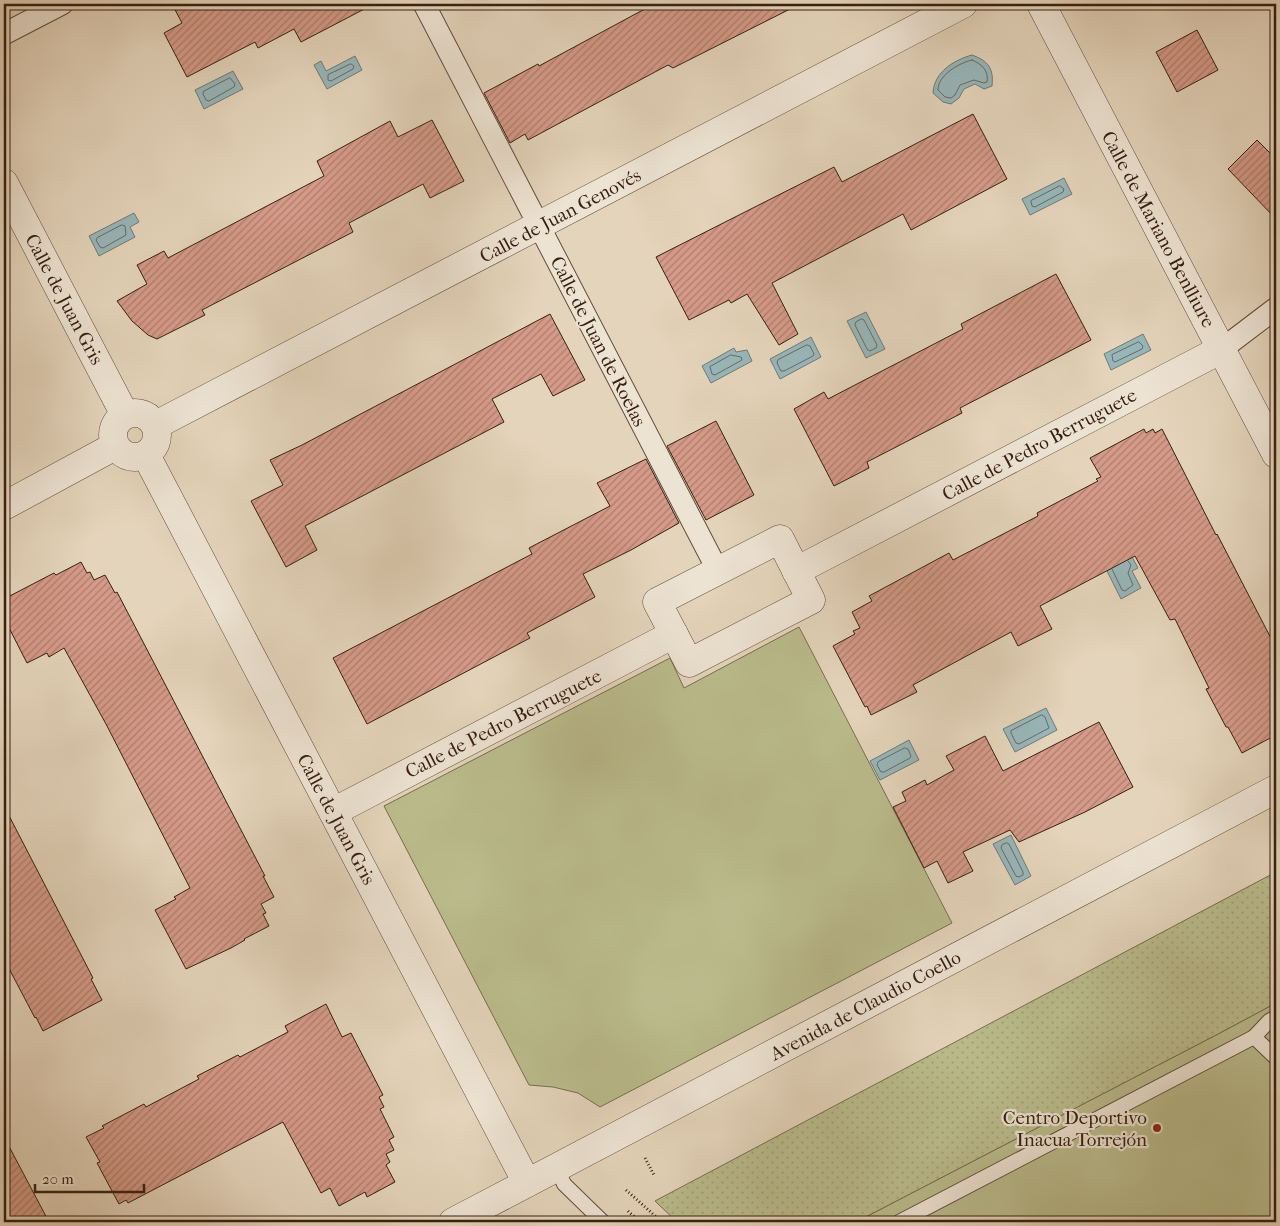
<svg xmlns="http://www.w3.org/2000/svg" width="1280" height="1226" font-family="'IM FELL French Canon',serif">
<defs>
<pattern id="park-dots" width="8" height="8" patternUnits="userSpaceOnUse" patternTransform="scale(1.25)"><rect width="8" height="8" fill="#babb8c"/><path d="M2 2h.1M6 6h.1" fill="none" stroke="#a0a078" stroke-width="1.8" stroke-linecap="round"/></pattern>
<pattern id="building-hatch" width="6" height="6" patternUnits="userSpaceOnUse" patternTransform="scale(1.25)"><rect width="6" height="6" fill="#d59a88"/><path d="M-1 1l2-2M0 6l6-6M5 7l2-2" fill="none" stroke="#ae7d6e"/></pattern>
</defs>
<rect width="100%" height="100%" fill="#e4d4bb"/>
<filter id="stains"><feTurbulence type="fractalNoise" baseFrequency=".004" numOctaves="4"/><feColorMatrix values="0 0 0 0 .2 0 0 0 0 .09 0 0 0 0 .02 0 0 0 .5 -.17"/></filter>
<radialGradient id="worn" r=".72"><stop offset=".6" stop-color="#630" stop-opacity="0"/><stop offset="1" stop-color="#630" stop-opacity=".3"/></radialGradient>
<g fill="#babb8c" stroke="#786e4e">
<path d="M799,627L952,923L600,1107L578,1093L553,1087L529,1085L384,806L670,658L684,688Z"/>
<path d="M1276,1003V1222H856L1218,1034Z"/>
</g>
<path fill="url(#park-dots)" stroke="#786e4e" d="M1276,872V1003L1218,1034L856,1222H677L655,1201Z"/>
<g fill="#98b6b9" stroke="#717a76">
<path d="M972,55C988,61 994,68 992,86L984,89L975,84L964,89L959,98L951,104L943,102L933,93C934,72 954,60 972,55Z"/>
<path d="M355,56L362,70L327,89L314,65L321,61L326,71Z"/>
<path d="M233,71L243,89L204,109L195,90Z"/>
<path d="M1064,178L1072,194L1030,215L1022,199Z"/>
<path d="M134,213L139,222L130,227L135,237L99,256L89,236Z"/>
<path d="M866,312L885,349L866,358L847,321Z"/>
<path d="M1143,334L1151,350L1111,370L1104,354Z"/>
<path d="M811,337L821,357L780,379L770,359Z"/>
<path d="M734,348L736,352L747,350L752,361L711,383L702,366Z"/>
<path d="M1130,553L1138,568L1132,571L1141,588L1121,599L1105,567Z"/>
<path d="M1046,708L1057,730L1015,752L1003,729Z"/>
<path d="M909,740L919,760L880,780L870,761Z"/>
<path d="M1011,835L1031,876L1015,885L993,844Z"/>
</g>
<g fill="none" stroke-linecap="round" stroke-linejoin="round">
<g stroke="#686b65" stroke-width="1">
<path d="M972,60C982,64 989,71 987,82L984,83L974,80L960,85L955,95L951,98L945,97L938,90C938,75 959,63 972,60Z"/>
<path d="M351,64L354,66L353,69L331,81L328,80V75Z"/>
<path d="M230,78L235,84L234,87L209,101L206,100L203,94V92Z"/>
<path d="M1060,186L1064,189L1063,192L1035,207L1032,206L1031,201Z"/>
<path d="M122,225L125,226L126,235L103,248L100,247L96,240L97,238Z"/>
<path d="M862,319L864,320L877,345L876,348L870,351L867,349L855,325L856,322Z"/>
<path d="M1139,342L1143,346L1142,349L1115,362L1113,361L1112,355Z"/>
<path d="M807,345L810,346L814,354L813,356L784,371H781L777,363L778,360Z"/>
<path d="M731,355L741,357L742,360L715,375L712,374L710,367Z"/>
<path d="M1112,569L1122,590L1125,591L1133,585L1128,573L1131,565L1128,561"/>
<path d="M1042,715L1045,717L1049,728L1019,744L1016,743L1011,733V731Z"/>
<path d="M905,748L908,749L911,756L910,758L884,772H881L877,765L878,762Z"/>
<path d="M1007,843L1009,844L1023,872V875L1019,877L1016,876L1001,848L1002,845Z"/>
</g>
</g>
<g fill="url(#building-hatch)" stroke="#372011">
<path d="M172,4H374L301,42L294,29L258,48L255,42L187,77L164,33L182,23Z"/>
<path d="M654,4H800L673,68L668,65L528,140L525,134L510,143L484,93L538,64L539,66Z"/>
<path d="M1197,30L1218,70L1177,92L1156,52Z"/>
<path d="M973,114L1007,179L911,230L903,214L772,283L798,334L779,345L747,294L731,303L729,300L689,320L656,257L834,167L842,182Z"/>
<path d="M432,120L464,181L430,198L423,184L349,223L353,232L202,310L205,315L157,339L148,335L132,321L117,301L147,284L137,265L164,251L168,258L324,176L317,161L390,121L398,137Z"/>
<path d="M1257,140L1276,159V219L1228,169Z"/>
<path d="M1056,274L1091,340L960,408L962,413L867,462L869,468L834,486L794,409L824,392L828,399L963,329L961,324Z"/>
<path d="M550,314L585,380L553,396L541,374L492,399L504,422L305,526L317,550L286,567L251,501L283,485L270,460L302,445Z"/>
<path d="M716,421L754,495L706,520L667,446Z"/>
<path d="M1144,429L1146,433L1153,429L1155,433L1162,429L1216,535L1217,534L1276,648V735L1242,753L1228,727H1226L1206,689L1209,688L1175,619L1170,620L1135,556L1040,606L1052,629L1018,646L1011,632L913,685L917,692L871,715L867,706L865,707L833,646L855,634L853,631L860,628L852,612L872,601L869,596L949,553L953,560L1038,516L1037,513L1098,481L1096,479L1101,477L1090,458Z"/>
<path d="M646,459L679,523L631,550L583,574L595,597L527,633L530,638L367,724L333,658L532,554L529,548L610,506L597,483Z"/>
<path d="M81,562L87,573L90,572L94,580L105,575L115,593L117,592L265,876H263L274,897L261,904L266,913L263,914L269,926L244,939L245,940L231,948L186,969L155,910L176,899L174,897L190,888L106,724L64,648L49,657L47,653L27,663L4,618V599L54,573L56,575Z"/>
<path d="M1099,722L1133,787L1085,812L1019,842L1010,830L963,852L973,871L948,883L937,861L924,868L893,807L906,801L902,792L925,780L927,785L954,770L946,756L985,736L1003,771Z"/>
<path d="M4,806L93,978L91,979L102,1000L43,1031L36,1017L35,1018L4,959Z"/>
<path d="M326,1004L342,1037L351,1033L383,1095L379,1097L384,1107L380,1109L394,1137L389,1140L394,1150L386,1154L390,1162L386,1165L395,1182L367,1197L365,1192L339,1206L330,1188L321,1193L283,1122L128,1203L126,1200L119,1204L97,1163L100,1162L86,1137L104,1128L102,1126L144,1104L146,1107L199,1079L197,1076L238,1055L240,1057L288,1032L285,1026Z"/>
<path d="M4,1137L49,1222H4Z"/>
</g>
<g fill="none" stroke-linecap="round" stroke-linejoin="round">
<defs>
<g id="service">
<path d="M1276,1017L1269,1021L1254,1037L1276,1058"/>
<path d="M557,1167L564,1184L603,1222"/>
<path d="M899,1222L1254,1037"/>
</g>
<g id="pedestrian">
<path d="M424,4L718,571"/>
<path d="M4,34L62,4"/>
<path d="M1222,349L1276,308"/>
</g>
<g id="minor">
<path d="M1041,4L1276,454"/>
<path d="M4,183L125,415"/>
<circle cx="135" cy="435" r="22"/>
<path d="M156,425L963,4"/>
<path d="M146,455L527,1183"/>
<path d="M4,506L115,446"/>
<path d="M780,539L811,600L689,663L657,602Z"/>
<path d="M796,571L1222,349"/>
<path d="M333,812L674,634"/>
<path d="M453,1222L1276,789"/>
</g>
</defs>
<use href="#service" stroke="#624d3c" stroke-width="16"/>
<use href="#pedestrian" stroke="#624d3c" stroke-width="23"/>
<use href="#minor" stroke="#624d3c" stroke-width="29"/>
<g stroke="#372011" stroke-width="3" stroke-dasharray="1 2.5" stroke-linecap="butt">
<path d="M645,1158L654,1175"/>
<path d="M626,1190L662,1222"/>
<path d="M628,1211L640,1222"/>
</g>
<use href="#service" stroke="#ede3d3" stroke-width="14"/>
<use href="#pedestrian" stroke="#ede3d3" stroke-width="21"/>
<use href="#minor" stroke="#ede3d3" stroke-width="28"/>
</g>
<circle fill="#8f2418" stroke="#ede3d3" stroke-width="2" cx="1157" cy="1128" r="5"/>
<g text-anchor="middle" stroke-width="4.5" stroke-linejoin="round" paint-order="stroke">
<g font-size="19" fill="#372011" stroke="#ede3d3">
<text transform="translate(560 215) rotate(-28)" y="7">Calle de Juan Genovés</text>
<text transform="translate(1159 229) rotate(62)" y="7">Calle de Mariano Benlliure</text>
<text transform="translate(65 299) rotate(62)" y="7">Calle de Juan Gris</text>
<text transform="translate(599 341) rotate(63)" y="7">Calle de Juan de Roelas</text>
<text transform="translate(1039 444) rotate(-28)" y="7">Calle de Pedro Berruguete</text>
<text transform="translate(503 723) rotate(-27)" y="7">Calle de Pedro Berruguete</text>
<text transform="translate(337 819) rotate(62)" y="7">Calle de Juan Gris</text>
<text transform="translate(865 1005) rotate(-28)" y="7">Avenida de Claudio Coello</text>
</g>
<g font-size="19" fill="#372011" stroke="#ede3d3" text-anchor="end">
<text x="1147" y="1124">Centro Deportivo<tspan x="1147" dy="22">Inacua Torrejón</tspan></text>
</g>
</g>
<rect width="1280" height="1226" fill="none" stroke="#e4d4bb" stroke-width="20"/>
<rect x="5" y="5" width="1270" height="1216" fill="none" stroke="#372011" stroke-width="2.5"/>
<rect x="10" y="10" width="1260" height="1206" fill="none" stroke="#372011"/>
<path d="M35 1184v8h109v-8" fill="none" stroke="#372011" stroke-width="2.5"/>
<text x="42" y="1184" font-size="15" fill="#372011" stroke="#ede3d3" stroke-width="4" paint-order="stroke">20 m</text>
<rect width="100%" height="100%" filter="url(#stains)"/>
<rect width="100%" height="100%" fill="url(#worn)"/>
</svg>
